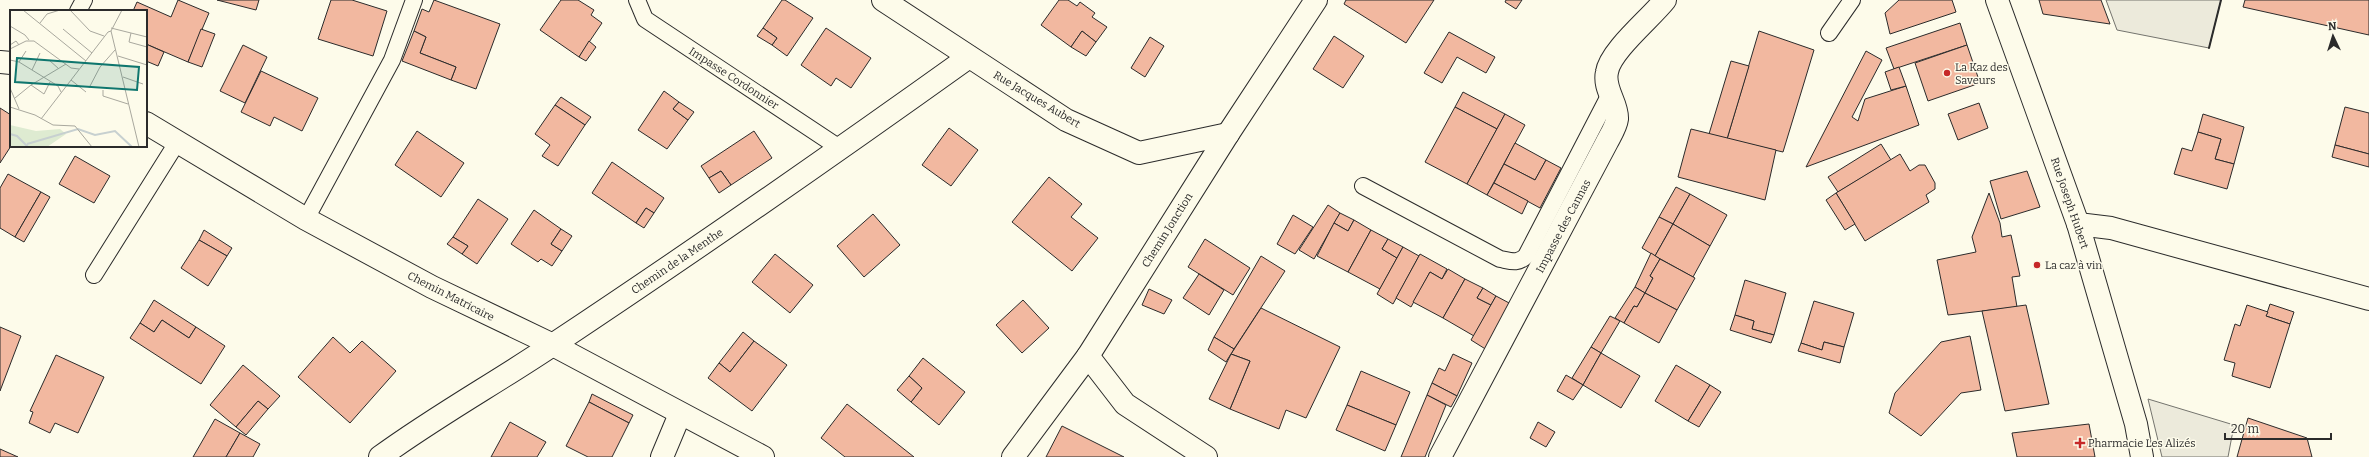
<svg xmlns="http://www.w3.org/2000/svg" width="2369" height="457" font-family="Bitter,serif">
<rect width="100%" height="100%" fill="#fdfbea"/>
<g fill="#eceadb" stroke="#74746e">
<path d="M2106,0H2221L2209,48L2117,30Z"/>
<path d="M2148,399L2234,425L2228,457H2162Z"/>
</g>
<g fill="#f2b8a0" stroke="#2b2b2b">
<path d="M178,0L209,13L188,62L146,44V11H133L137,2L171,17Z"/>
<path d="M217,0H259L256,10Z"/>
<path d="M331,0H352L387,11L373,56L318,39Z"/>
<path d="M434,0L500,24L476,89L451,80L456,67L420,53L426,37L414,31L422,9L429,12Z"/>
<path d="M561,0H578L594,10L591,15L602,23L579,57L540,30Z"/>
<path d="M782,0H785L813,18L787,56L772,45L777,38L763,28Z"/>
<path d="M1059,0H1068L1077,6L1080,2L1095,13L1092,17L1107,27L1096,42L1082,31L1071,47L1041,25Z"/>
<path d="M1346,0H1434L1406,43L1344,4Z"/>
<path d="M1506,0H1522L1516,9L1505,2Z"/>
<path d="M1899,0H1952L1956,12L1890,34L1885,13Z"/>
<path d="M2039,0H2101L2110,24L2043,14Z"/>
<path d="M2245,0H2369V35L2243,7Z"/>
<path d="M1960,23L1967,45L1894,69L1886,48Z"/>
<path d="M763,28L777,38L772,45L757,36Z"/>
<path d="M826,28L871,58L851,88L836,78L831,86L801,65Z"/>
<path d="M201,29L215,34L202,67L188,62Z"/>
<path d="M414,31L426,37L420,53L456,67L451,80L402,61Z"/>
<path d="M1082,31L1096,42L1086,56L1071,47Z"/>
<path d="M1759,31L1814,50L1783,152L1727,139Z"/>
<path d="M1449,32L1495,57L1486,73L1457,57L1442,83L1424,73Z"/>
<path d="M1334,36L1364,56L1343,88L1313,69Z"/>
<path d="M1150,37L1164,46L1145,77L1131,68Z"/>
<path d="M589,41L596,47L586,61L579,57Z"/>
<path d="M146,44L164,52L158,66L146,61Z"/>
<path d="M243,45L267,57L245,103L220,91Z"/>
<path d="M1967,45L1980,83L1928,101L1915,63Z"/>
<path d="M1866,51L1882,60L1852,117L1858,121L1865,99L1906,86L1919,125L1806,167Z"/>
<path d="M1731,61L1749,66L1727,139L1709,134Z"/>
<path d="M1899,67L1906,86L1891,90L1885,72Z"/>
<path d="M261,71L318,98L302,131L274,117L270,126L241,112Z"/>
<path d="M664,91L679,102L673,109L688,120L667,149L638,130Z"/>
<path d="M1463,92L1505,114L1497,129L1455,107Z"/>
<path d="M561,97L591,117L585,125L555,105Z"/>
<path d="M679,102L694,112L688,120L673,109Z"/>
<path d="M1979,103L1988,128L1958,140L1948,114Z"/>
<path d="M555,105L585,125L558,166L542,156L550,145L535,134Z"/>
<path d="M1455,107L1497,129L1467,184L1425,162Z"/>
<path d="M2345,107L2369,113V154L2335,145Z"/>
<path d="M0,108L11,115V146L0,163Z"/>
<path d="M1505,114L1525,125L1487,195L1467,184Z"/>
<path d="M2203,114L2244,127L2234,164L2215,159L2221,139L2198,132Z"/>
<path d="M949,128L978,150L951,186L922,165Z"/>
<path d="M1691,129L1776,150L1765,200L1678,177Z"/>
<path d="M417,131L464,163L441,197L395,165Z"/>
<path d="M754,131L772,158L731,185L721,171L709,178L701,166Z"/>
<path d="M2198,132L2221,139L2215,159L2234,164L2227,189L2174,174L2182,148L2192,151Z"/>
<path d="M1515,143L1546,160L1535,180L1504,164Z"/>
<path d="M1881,144L1891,160L1838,192L1828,177Z"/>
<path d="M2335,145L2369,154V167L2332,157Z"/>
<path d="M1900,154L1910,171L1919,165H1925L1935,183V189L1926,195L1929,202L1865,241L1836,193Z"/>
<path d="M75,156L110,176L94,203L59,184Z"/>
<path d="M1546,160L1561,168L1540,208L1494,183L1504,164L1535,180Z"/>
<path d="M612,162L664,198L654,213L646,208L636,223L592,193Z"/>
<path d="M721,171L731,185L719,193L709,178Z"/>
<path d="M2027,171L2040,207L2001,219L1990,181Z"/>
<path d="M8,174L41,192L15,237L0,228V188Z"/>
<path d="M1049,177L1082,204L1071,217L1098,238L1072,271L1012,222Z"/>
<path d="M1494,183L1528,201L1522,214L1487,195Z"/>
<path d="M1676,187L1690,194L1673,224L1659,217Z"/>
<path d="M41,192L50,197L24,242L15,237Z"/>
<path d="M1836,193L1855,224L1845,230L1826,200Z"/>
<path d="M1989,193L2000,223L2002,237L2011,235L2020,276L2012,277L2017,307L1948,315L1937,260L1976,252L1972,237Z"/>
<path d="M1690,194L1727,215L1710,246L1673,224Z"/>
<path d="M478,199L508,219L477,264L462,254L468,246L453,237Z"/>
<path d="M1328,205L1340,213L1314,259L1299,250Z"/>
<path d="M646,208L654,213L644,228L636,223Z"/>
<path d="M534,210L561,229L551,244L562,251L552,266L541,259L538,262L511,244Z"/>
<path d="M1340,213L1354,220L1348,231L1334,223Z"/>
<path d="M873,214L900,245L864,277L837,246Z"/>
<path d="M1293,215L1313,227L1295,254L1277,244Z"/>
<path d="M1659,217L1673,224L1655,256L1642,248Z"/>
<path d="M1354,220L1371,230L1348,272L1317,256L1334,223L1348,231Z"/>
<path d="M1673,224L1710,246L1693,277L1655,256Z"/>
<path d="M561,229L572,236L562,251L551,244Z"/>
<path d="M204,230L232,248L227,256L199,240Z"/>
<path d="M1371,230L1388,239L1382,249L1397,258L1380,289L1348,272Z"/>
<path d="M453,237L468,246L462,254L447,244Z"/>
<path d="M1205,239L1250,268L1233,295L1188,267Z"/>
<path d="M1388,239L1403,247L1397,258L1382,249Z"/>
<path d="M199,240L227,256L208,286L181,268Z"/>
<path d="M1403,247L1419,256L1393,304L1377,294Z"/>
<path d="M1651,253L1660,259L1650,276L1653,278L1645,293L1635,287Z"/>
<path d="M775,254L813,285L790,313L752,282Z"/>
<path d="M1420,254L1447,269L1442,279L1430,272L1411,307L1396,298Z"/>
<path d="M1261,256L1285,271L1234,349L1214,337Z"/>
<path d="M1660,259L1695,278L1677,310L1645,293L1653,278L1650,276Z"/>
<path d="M1448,269L1465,279L1443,318L1413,302L1430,272L1442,279Z"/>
<path d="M1199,274L1224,290L1209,315L1183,298Z"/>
<path d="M1465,279L1483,288L1477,298L1491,305L1474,336L1443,318Z"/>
<path d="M1745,280L1786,293L1774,335L1752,329L1754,321L1735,315Z"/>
<path d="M1635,287L1645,293L1637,307L1634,306L1624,323L1615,318Z"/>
<path d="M1483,288L1496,296L1491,305L1477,298Z"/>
<path d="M1149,289L1172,300L1164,314L1142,305Z"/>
<path d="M1645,293L1677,310L1659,343L1624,323L1634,306L1637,307Z"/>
<path d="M1496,296L1511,304L1487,350L1471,340Z"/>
<path d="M154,300L196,327L189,338L162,320L154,332L140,323Z"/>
<path d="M1023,300L1049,328L1022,353L996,325Z"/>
<path d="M1814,301L1854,313L1844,347L1824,342L1822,350L1801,343Z"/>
<path d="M2270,304L2294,312L2290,324L2266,316Z"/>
<path d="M2026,305L2049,404L2005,411L1982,311Z"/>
<path d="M2247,305L2268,312L2266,316L2290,324L2270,388L2232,376L2235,363L2224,360L2235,324L2240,326Z"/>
<path d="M1261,308L1340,347L1306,418L1286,410L1279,429L1230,409L1250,361L1231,354Z"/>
<path d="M1735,315L1754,321L1752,329L1774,335L1771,343L1730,330Z"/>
<path d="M1610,316L1620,321L1601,353L1591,347Z"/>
<path d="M162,320L189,338L196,327L225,346L201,384L130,338L140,323L154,332Z"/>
<path d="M0,327L21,336L0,391Z"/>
<path d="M743,332L754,341L730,372L719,363Z"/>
<path d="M1970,336L1981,390L1961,393L1921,436L1889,413L1895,393L1941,342Z"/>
<path d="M333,337L350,353L362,341L396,371L350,423L298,377Z"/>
<path d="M1214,337L1234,349L1226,362L1208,350Z"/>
<path d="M754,341L787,365L752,411L708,378L719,363L730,372Z"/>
<path d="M1824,342L1844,347L1840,363L1798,351L1801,343L1822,350Z"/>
<path d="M1591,347L1601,353L1583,385L1572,378Z"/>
<path d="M1601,353L1640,376L1621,408L1583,385Z"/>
<path d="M1231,354L1250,361L1230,409L1209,399Z"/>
<path d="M1453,354L1472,363L1457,396L1432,383L1439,368L1445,371Z"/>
<path d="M56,355L104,377L78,433L55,423L50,433L29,423L33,412L30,411Z"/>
<path d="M923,358L965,392L939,425L911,402L922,388L909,376Z"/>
<path d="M243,365L280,396L268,409L258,401L236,427L210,405Z"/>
<path d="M1676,365L1710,385L1688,421L1655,401Z"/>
<path d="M1361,371L1410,392L1396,425L1347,405Z"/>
<path d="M1566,375L1583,385L1573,400L1557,391Z"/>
<path d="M909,376L922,388L911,402L897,390Z"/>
<path d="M1432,383L1457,396L1451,407L1427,395Z"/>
<path d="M1710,385L1721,392L1699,427L1688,421Z"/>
<path d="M592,394L633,415L629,423L589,402Z"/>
<path d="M1427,395L1446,405L1425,457H1401Z"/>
<path d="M258,401L268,409L246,435L236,427Z"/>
<path d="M589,402L629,423L612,457H588L566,446Z"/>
<path d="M847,404L914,457H845L821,438Z"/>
<path d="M1347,405L1396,425L1385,451L1336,430Z"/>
<path d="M2248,418L2307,438L2312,457H2237Z"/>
<path d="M215,419L240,433L226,457H193Z"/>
<path d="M510,422L546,442L537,457H491Z"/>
<path d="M1538,422L1555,432L1546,447L1530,438Z"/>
<path d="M2089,424L2095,457H2017L2012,433Z"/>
<path d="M1062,426L1124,457H1046Z"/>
<path d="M240,433L260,444L253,457H226Z"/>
<path d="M0,449L18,457H0Z"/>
</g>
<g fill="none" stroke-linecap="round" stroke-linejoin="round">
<defs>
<g id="lane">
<path d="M637,0L645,19L841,149"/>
<path d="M78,11L84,0"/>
<path d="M1829,33L1852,0"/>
<path d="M1363,186L1500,259C1511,261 1518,264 1526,256L1610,94"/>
<path d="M306,219L392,60L414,0"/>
<path d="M94,275L178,141"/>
</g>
<g id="street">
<path d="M883,0L1066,120L1139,153L1228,134"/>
<path d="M0,62L11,63"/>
<path d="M146,123L306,219L432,287L553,345L763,457"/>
<path d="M2078,224L2111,228L2369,299"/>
<path d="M1088,356L1125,404L1206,457"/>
<path d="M380,457C436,416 496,383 554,344C694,251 832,155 969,57"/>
<path d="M662,457L680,414"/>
<path d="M1013,457L1088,356L1228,134L1316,0"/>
<path d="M1440,457L1607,142C1610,136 1616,127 1617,119C1618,103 1603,89 1607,72C1610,51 1651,18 1665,0"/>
</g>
<path id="primary" d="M1997,0L2078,224L2136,424L2142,457"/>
</defs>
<use href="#lane" stroke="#2b2b2b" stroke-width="18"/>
<use href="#street" stroke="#2b2b2b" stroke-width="24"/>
<use href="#primary" stroke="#2b2b2b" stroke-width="24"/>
<use href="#lane" stroke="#fdfbea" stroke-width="16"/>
<use href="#street" stroke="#fdfbea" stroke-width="22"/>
<use href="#primary" stroke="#fdfbea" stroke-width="22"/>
<path stroke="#2b2b2b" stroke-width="2" d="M2209,48L2221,0"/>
</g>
<g fill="#c62828" stroke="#fdfbea" stroke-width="1.5">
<circle cx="1947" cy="73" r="4"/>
<circle cx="2037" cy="265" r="4"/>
<path d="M2078 437h4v4h4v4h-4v4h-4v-4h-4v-4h4z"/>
</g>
<g text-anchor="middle" stroke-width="3" stroke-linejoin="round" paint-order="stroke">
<g font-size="11" fill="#2b2b2b" stroke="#fdfbea" text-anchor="start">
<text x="1955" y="71">La Kaz des<tspan x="1955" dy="13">Saveurs</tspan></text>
<text x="2045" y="269">La caz à vin</text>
<text x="2088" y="447">Pharmacie Les Alizés</text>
</g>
<g font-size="11" fill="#2b2b2b" stroke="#fdfbea">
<text transform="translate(734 78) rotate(33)" y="4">Impasse Cordonnier</text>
<text transform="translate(1037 99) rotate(31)" y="4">Rue Jacques Aubert</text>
<text transform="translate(2070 203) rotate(71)" y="4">Rue Joseph Hubert</text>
<text transform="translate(1563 226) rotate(-62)" y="4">Impasse des Cannas</text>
<text transform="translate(1167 230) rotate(-58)" y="4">Chemin Jonction</text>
<text transform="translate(677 261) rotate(-34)" y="4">Chemin de la Menthe</text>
<text transform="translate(451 296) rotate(27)" y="4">Chemin Matricaire</text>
</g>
</g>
<g transform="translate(10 10)">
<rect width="137" height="137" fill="#fdfbea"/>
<path d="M0,115L26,121L50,119L56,124L37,137H0Z" fill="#deebd1"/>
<path fill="none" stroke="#c7d0d0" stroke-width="2" d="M0,124L7,126L18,137M17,134L68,119L85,125L105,121L122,137"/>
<path fill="none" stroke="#a9a89e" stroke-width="1" d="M13,0L76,51M60,0L80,21L94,26M112,0L101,21L129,137M30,13L37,4L50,0M0,16L15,25L19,30M101,18L137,27M53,19L82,43M121,23L119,32L137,37M0,35L6,31L9,35M0,39L16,31H24L61,58L69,59M108,46L137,55M0,50L9,52L48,76L51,82M39,50L49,59M9,52L16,41M22,60L30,43M113,67L133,74M61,70L76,82M21,75L34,84L40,72M0,78L9,99M79,78L90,57L105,40M93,80V86L118,94M5,88L21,75L56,54M0,97L25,105L43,115L65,116L82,137M31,109L98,22L101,21"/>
<path fill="#0f766e" fill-opacity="0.15" stroke="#0f766e" stroke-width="2" d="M7,48L129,57L127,80L5,72Z"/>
<rect width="137" height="137" fill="none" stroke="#2b2b2b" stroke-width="2"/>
</g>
<g transform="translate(2333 36) rotate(356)" stroke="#fdfbea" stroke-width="3" paint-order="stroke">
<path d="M0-3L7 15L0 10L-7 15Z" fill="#2b2b2b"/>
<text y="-6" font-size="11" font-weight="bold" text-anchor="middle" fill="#2b2b2b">N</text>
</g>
<path d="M2225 433v6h106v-6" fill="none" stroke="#2b2b2b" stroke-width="2"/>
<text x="2231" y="433" font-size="12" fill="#2b2b2b" stroke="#fdfbea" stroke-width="3" paint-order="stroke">20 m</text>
</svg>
